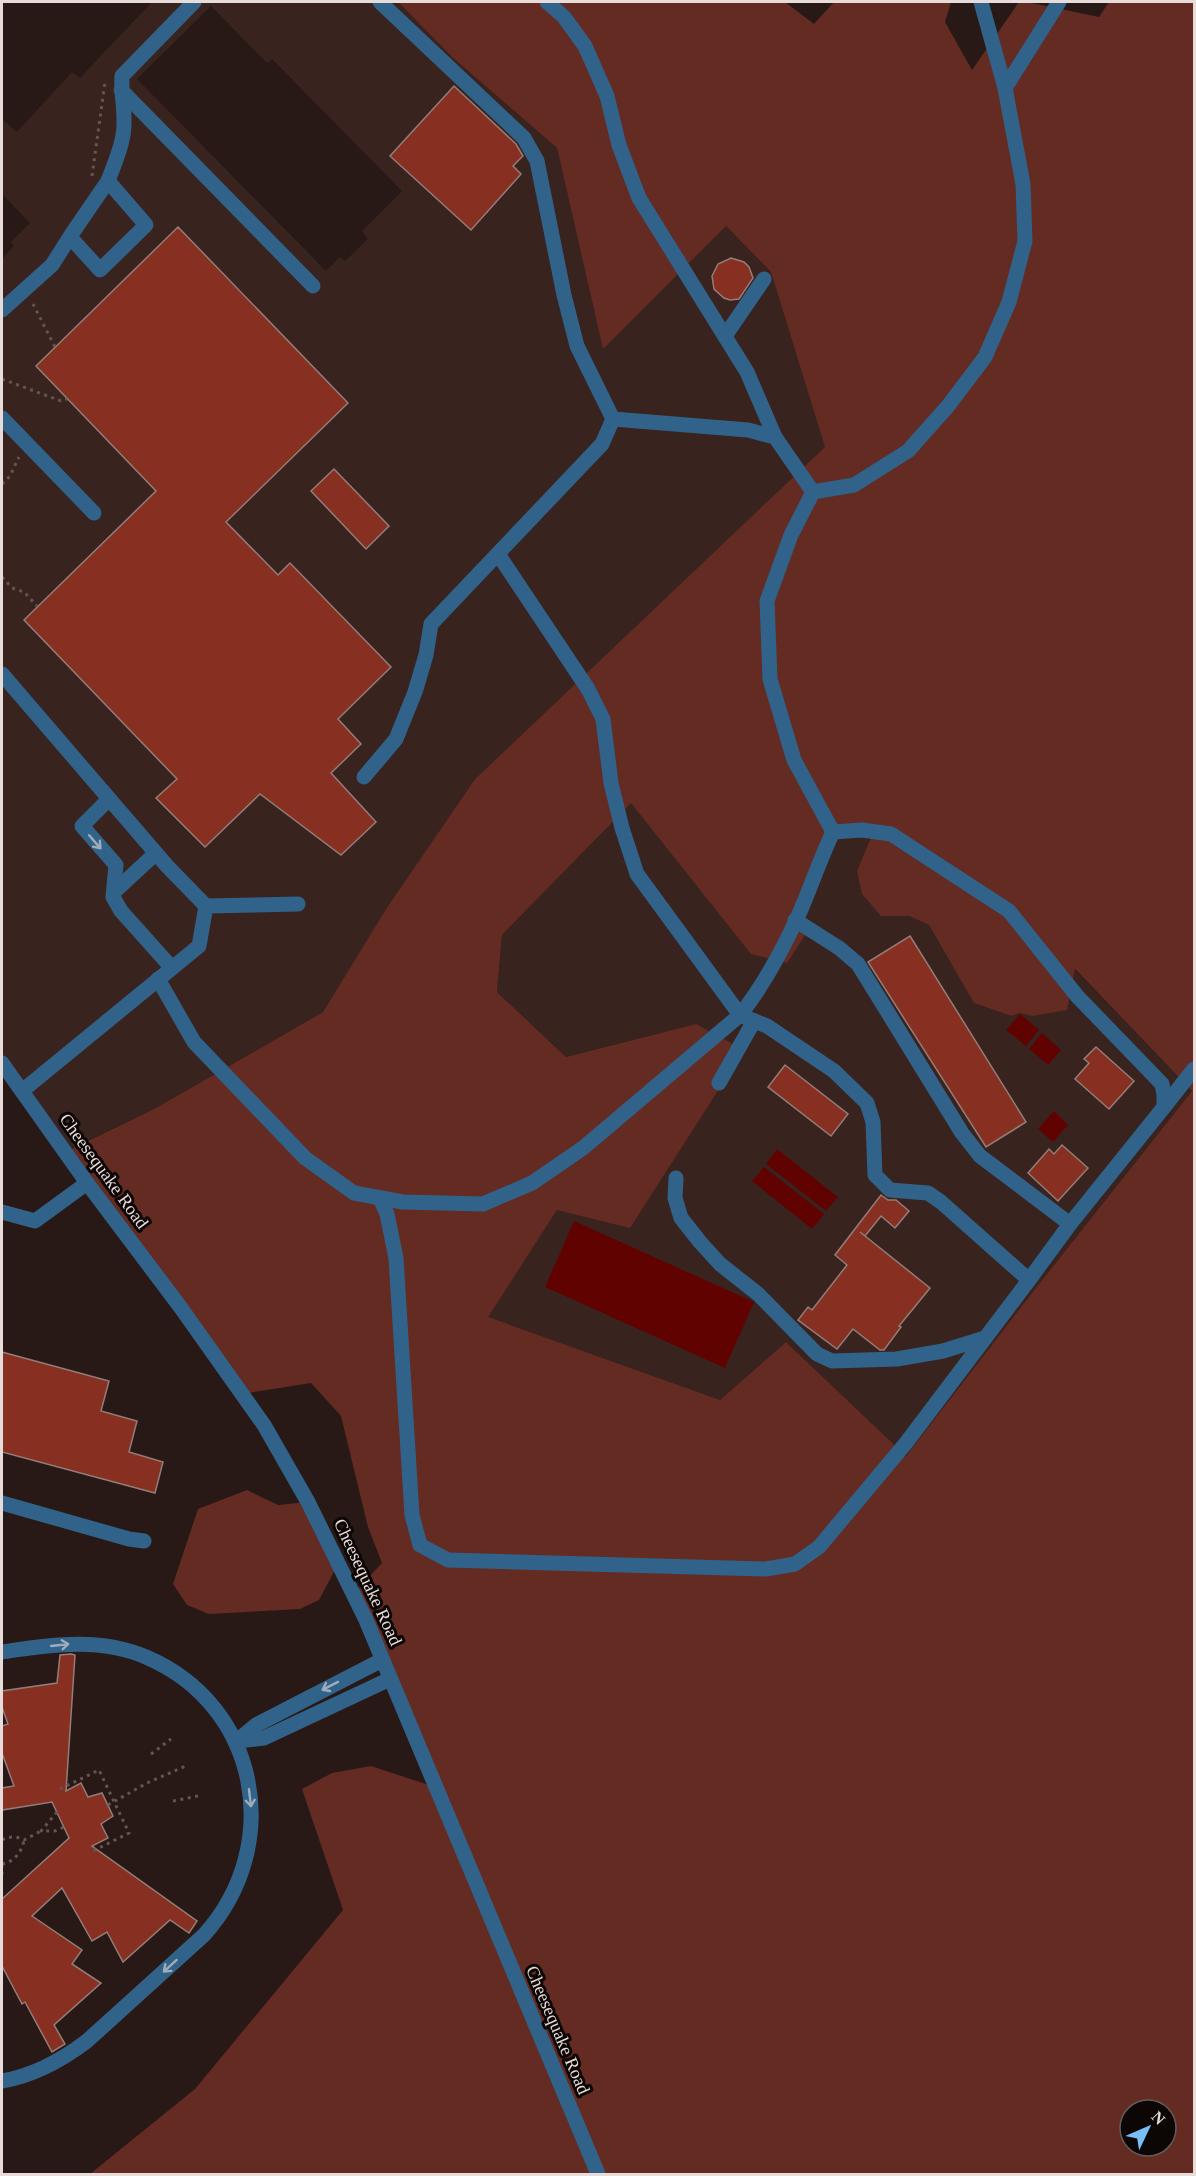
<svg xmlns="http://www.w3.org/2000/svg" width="1196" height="2176" font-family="Georgia,serif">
<rect width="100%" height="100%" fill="#291916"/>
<g fill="#39231f" fill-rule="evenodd">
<path d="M152,2H398L452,57L557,148L603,348L726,226L771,272L826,447L475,779L386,909L323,1012L156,1108L65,1151L2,1063V259L14,246L11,242L30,223L2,194V119L17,132L72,72L80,78ZM211,6L267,63L272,59L402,191L362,231L368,239L345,261L340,257L326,271L137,79Z"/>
<path d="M631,802L751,953L795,920L833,832L873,831L857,871L881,916H909L929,925L975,1003L1010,1016L1020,1013L1032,1016L1074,969L1192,1091L1035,1289L906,1456L786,1342L720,1400L487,1317L557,1210L696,1024L566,1057L497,992L502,935Z"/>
</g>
<g fill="#632b22" fill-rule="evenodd">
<path d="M398,2H785L814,24L834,2H951L945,22L972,70L1019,2H1027L1099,17L1109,2H1194V2174H90L195,2089L343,1910L302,1789L332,1773L371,1766L435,1787L353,1594L382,1563L368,1527L341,1416L311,1383L242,1394L65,1152L156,1108L323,1012L386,909L475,779L825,447L771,272L726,226L603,349L557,148L452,57ZM631,803L751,954L787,963L805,935L799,914L833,832H873L857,871L862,894L881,916H909L929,925L974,1003L1011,1016L1020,1013L1032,1016L1067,1010L1075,969L1192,1091L1035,1289L906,1456L786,1342L720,1400L488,1317L557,1210L630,1228L744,1050L696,1024L566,1057L497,992L502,935ZM1130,2110H1166V2146H1130Z"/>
<path d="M247,1490L278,1505L308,1502L338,1564L319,1600L300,1609L209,1614L187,1605L173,1584L198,1509Z"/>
</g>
<g fill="#600300">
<path d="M1020,1014L1039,1030L1026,1046L1006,1030Z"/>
<path d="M1042,1033L1061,1050L1048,1065L1029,1049Z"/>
<path d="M1054,1111L1068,1125L1053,1142L1038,1129Z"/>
<path d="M777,1149L838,1197L826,1211L766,1164Z"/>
<path d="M764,1167L824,1214L812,1229L752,1181Z"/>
<path d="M574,1221L754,1302L725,1368L545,1287Z"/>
</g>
<g fill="#872f21" stroke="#927d79" stroke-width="1.5">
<path d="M454,86L516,144L523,156L513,166L521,174L471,230L390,156Z"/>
<path d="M178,227L348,403L226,522L278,575L290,563L391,667L338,719L361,744L331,773L376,822L341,855L260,794L205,847L156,798L177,779L24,620L156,491L36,366Z"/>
<path d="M731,258L744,262L749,267L753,278L739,299L730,300L724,298L714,289L712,276L718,264Z"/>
<path d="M334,469L389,526L366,549L311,491Z"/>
<path d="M910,936L1026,1122L986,1147L868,962Z"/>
<path d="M1096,1047L1134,1081L1109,1109L1075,1079L1089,1063L1084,1059Z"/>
<path d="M785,1065L848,1114L831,1136L768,1087Z"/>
<path d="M1062,1145L1088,1168L1058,1201L1028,1173L1049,1149L1054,1154Z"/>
<path d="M881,1195L888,1200H896L909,1211L895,1228L881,1216L865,1236L860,1232L930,1288L899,1326L901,1327L884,1350H880L853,1329L837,1349L798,1320L808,1307L812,1310L847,1265L835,1255Z"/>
<path d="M2,1352L109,1381L101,1411L137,1421L129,1452L163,1462L155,1493L2,1452Z"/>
<path d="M71,1654L75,1655L66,1791L81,1783L88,1797L102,1793L113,1816L101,1824L108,1838L92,1846L197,1921L189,1933L170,1920L123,1962L107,1932L92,1941L62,1888L32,1916L82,1950L72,1964L101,1983L54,2025L65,2044L52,2052L25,2002L22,2004L2,1966V1899L69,1838L52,1802L2,1810V1788L14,1786L2,1753V1726L8,1724L2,1707V1691L57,1683L60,1655Z"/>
</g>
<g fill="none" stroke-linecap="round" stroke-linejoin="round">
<g stroke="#635552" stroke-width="3" stroke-dasharray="3 4.5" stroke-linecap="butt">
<path d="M92,176L105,82"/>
<path d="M33,304L55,347"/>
<path d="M2,379L61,401L67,399"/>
<path d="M2,484L10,476L19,457"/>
<path d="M2,577L12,588L24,592L37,606"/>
<path d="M151,1754L171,1739"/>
<path d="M60,1789L99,1770L129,1833L89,1853"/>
<path d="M173,1801L198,1796"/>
<path d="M108,1805L147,1783L188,1765"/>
<path d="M57,1812L41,1831H55L64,1827"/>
<path d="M2,1840C10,1836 16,1836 24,1840L41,1831"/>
<path d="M2,1864C14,1862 22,1852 24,1840"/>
<path d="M2,1875V1864"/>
</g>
<g stroke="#31638a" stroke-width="15">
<path d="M1005,88L1059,2"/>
<path d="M121,90L313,286"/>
<path d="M108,181C115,162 125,141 124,120C124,105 121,91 122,76L194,2"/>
<path d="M2,310L52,265L73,232L108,181L146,225L100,270L70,237"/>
<path d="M725,336L764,279"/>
<path d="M2,418L94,513"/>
<path d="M613,419L748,430L775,437"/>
<path d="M813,492L854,485L908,451L948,406L985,357L1009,302L1025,241L1023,184L1005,88L981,2"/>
<path d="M498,554L588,689L603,719L611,783L622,828L637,874L740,1015L767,1026L834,1071L867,1103L873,1122L875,1175L890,1190L928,1193L941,1202L1029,1280L1070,1224L1164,1107V1095L1162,1084L1077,996L1009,911L891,834L862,830L833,832"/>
<path d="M2,674L167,866L206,906L199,946L22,1091"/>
<path d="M364,777L396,739L415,692L426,655L431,624L602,444L613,419L577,346L564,295L537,161L524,138L380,2"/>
<path d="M109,799L82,826L116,865L113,897L121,911L172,968"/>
<path d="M114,892L156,853"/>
<path d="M206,906L298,904"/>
<path d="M795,920L839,948L858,964L962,1133L980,1156L1070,1224"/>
<path d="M158,979L194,1042L305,1158L354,1193L403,1202L483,1204L532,1183L583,1148L740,1015C764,985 783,949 799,914C811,887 820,859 833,832L794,760L770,679L767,601L791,535L813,492L775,437L747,372L639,198L619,145L607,96L585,46L564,17L547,2"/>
<path d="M2,1063L87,1183L181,1308L264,1425L308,1502L366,1620L598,2174"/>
<path d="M719,1083L754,1021"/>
<path d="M1164,1107L1194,1069"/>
<path d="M676,1178L675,1198L681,1218L700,1242L720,1264L758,1294L817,1354L832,1361L897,1359L943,1351L985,1338"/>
<path d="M380,1198L387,1214L396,1258L412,1515L420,1545L448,1560L766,1569L795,1564L819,1547L906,1443L1029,1280"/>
<path d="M2,1212L35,1221L87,1183"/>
<path d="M2,1503L129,1539L144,1541"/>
<path d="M2,1652C50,1645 99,1637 146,1657C259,1705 285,1845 204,1935L87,2041C62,2060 32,2076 2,2081"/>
<path d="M382,1660L256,1725L237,1741L264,1738L390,1679"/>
</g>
</g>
<defs><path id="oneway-shaft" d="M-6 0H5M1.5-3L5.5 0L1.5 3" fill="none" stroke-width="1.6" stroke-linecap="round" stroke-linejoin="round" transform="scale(1.5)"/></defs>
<g stroke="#9eacba">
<use href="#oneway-shaft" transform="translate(95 842) rotate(49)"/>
<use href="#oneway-shaft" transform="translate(60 1645) rotate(-6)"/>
<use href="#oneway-shaft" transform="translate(330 1686) rotate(153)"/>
<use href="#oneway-shaft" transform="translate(250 1798) rotate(83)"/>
<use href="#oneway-shaft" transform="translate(170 1966) rotate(138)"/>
</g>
<g text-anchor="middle" stroke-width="6" stroke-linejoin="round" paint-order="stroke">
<g font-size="18" fill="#e7dcda" stroke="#0c0605">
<text transform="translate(104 1171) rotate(54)" y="6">Cheesequake Road</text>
<text transform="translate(368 1582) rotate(65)" y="6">Cheesequake Road</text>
<text transform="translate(558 2030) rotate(67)" y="6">Cheesequake Road</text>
</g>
</g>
<rect width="1196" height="2176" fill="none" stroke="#e7dcda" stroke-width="6"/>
<g transform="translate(1148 2128) rotate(46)"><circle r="28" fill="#0c0605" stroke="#645c5a" stroke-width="1.5"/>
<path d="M0-4.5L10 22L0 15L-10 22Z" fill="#78bff7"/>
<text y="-9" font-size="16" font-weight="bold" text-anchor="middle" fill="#e7dcda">N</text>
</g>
</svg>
